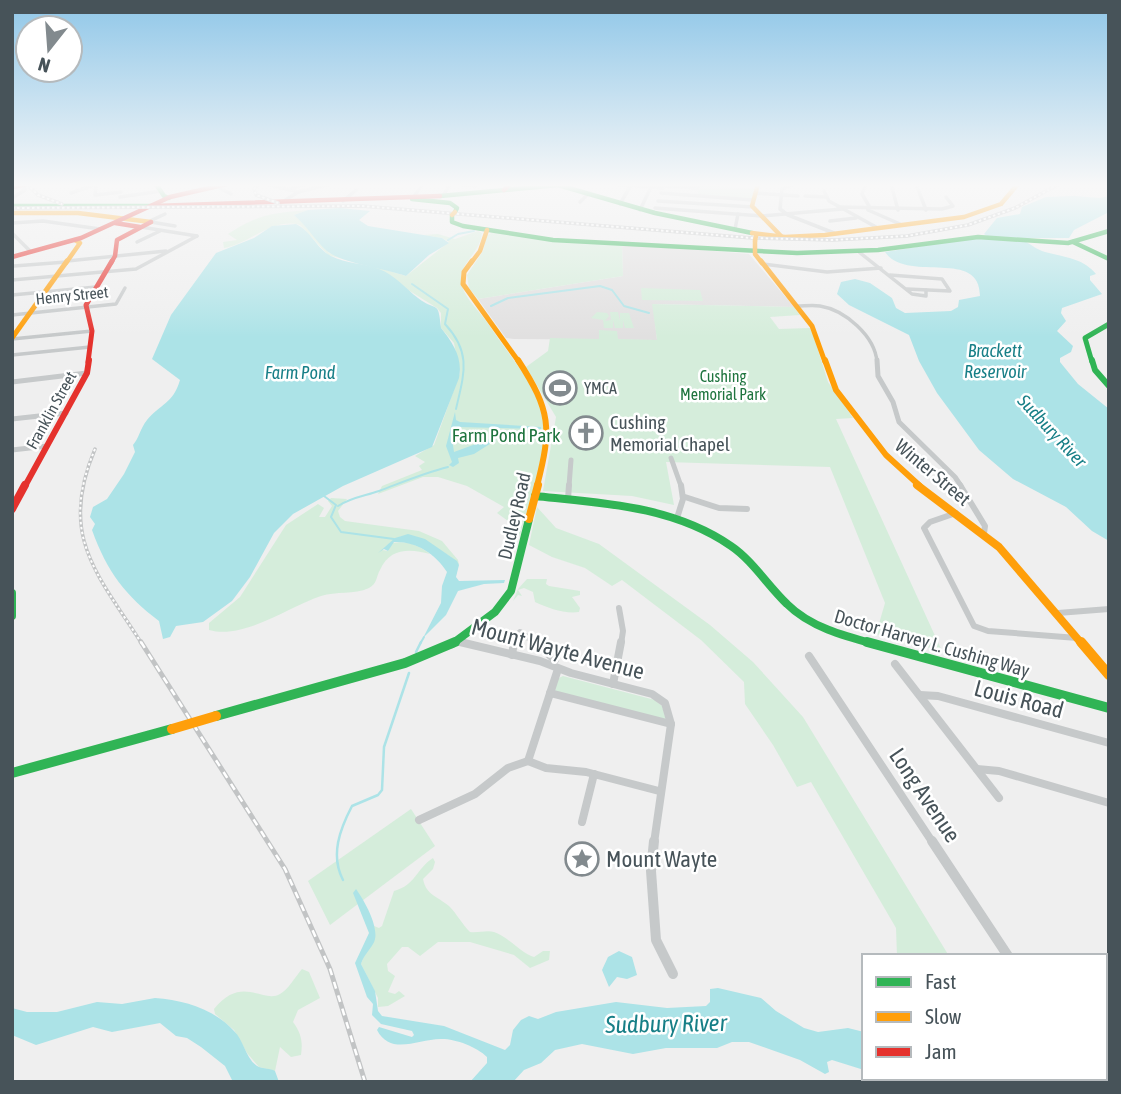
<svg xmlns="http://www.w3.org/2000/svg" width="1121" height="1094" font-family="'Asap Condensed',sans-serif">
<rect width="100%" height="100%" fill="#efefef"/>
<path fill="#e1e0e0" d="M622,243L749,254L794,307L653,304L657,340L514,339L506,338L478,299L623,276Z"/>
<g fill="#d5eddb">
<path d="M700,185L754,189L752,199L697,195Z"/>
<path d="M308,210L294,215L304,223L329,253L406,276L449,242L442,238L423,235L438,234L455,239L478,231L482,233C480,254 460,262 461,280C462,297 481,312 489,325C506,351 534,383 543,412C554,445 527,504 520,536L508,521L497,513L504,507L467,486L438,477H423L378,494L382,486L422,470L419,466L425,462L415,456L434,445L460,373L454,343L441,328V313L437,308L370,266L328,255L300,225C273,217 249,244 224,248L223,242L237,240L228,234C258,214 273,213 308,210Z"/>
<path d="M494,232L534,239L622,243L623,276L478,299L469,288L467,275L483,251L487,235Z"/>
<path d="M641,288L700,290L703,301L642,300Z"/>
<path d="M652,304L794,307L800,315L770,317L779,329L810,328L813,334L828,382L853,418L836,419L942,651L876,634L885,603L830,467L666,462L674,505L632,496L543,491L556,417L526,367L548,351L550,338L599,339V330L617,331L618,339L657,340Z"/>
<path d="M597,312L607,313L609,316L605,321L611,320L610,312H618L620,321V313H629L634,328H625L623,320V328H615L613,320V328H604L603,320L591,318Z"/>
<path d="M331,498L347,499L338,511L340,517L345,521L419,531L442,541L458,560L459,565C451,555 442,552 431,545C408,532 402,531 382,550L388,551L392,543C406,540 419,545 430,554C411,549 390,547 380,570C376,577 377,584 369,588C354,595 336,591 321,596C288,607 244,640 209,630V623L240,597L286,525L318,504L324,508L319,517H325L332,506L328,501Z"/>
<path d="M537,507L556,528L599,544L710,625L753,662L803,717L949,956H897L896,928L811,782L797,787L773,745L745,704L744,682L701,640L622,580L612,586L585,568L552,557L529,545Z"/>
<path d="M527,579H547L546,584L549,586L580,591V595L572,597L580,608L579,612C564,614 548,608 535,602L533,592L524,588L518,590L522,596L518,595L513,601L518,589Z"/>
<path d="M563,676L655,700L662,706L666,720L555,691L557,679Z"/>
<path d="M411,809L435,846L330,925L308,881Z"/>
<path d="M433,858L435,862L433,869L423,879C426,895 437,896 449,906C457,914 462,924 470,932C478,933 487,930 494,932C509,937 520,953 534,957L543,951H550L549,960L530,968L514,955L470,942H438L420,956L408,947H402L387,964L388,971L395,976L388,992L395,994L399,991L405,996L388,1006L378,1007V998L361,964C367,947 375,946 374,926L379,928L382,926L394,891C416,885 415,870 433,858Z"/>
<path d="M302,969L309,972L320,998L298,1010L293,1022C301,1033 303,1041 301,1055L291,1057L280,1047L275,1071L259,1067L247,1053L234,1030L215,1014L214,1009C242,974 263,1004 280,994C288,990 295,977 302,969Z"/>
</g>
<g fill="#ace3e7">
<path d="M1074,196L1100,198L1109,196V212L1074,230L1069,238H1031L1024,241C1031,244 1037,250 1045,252C1063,257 1083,258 1096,274L1090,276V280L1102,294L1062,308L1061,313L1066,321L1057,331L1073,346L1071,352L1060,358V362L1078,384L1109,409V541L1092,531L1066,507L1013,479L979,450L937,393L919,361L909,335L849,305L837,294L841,282L855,279L870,283L892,298L896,308L905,313L951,311L958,307L959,300L980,296C980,247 907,284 885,252L987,236L984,234L997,218L1020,214L1022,207L1046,197Z"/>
<path d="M340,208L370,211L359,220L368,226L442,238L449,243L429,255L406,276C387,269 341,263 327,251C314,239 306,225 294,215L308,210Z"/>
<path d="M296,224C311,231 317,249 331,256C346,264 364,263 379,269C395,275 405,288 418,298C437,313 438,298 441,328C453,343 463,358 459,378L432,447L343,486L293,514L274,533L250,577L232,601L203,622L176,626L170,637L163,639L159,621C126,596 107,572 92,530L95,524L90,517L93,507L107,499L124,474L135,452L133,445C139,438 140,429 147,420C160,404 173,404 180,380L152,359L171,315L216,253L254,238L272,226Z"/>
<path d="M455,412L456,420L460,422L541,427V429L457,427L452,439L454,452L492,438L496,440L474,454L458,458L459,463L453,467L449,465L452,462L446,446Z"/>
<path d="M408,534L425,539L457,561L459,565L456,577L459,581L505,580L504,583L484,584L458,591L446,615L423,638L441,603L442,586L447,572C435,553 415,541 394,542L388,551L384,549L378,553L395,538Z"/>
<path d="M356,889C364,900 382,931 373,944C369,951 364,955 361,964L375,991L378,1011L382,1016L444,1026L505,1050L510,1045L513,1030L521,1020L529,1016L538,1019L556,1012L616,1002L667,1008L706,1006L710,1002V989L718,988L761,998L776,1011L804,1028L818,1032L848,1028L864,1032V1070L832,1060L827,1062L829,1072L825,1074L800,1060L749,1042H732L717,1048H666L633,1054L582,1044L555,1050L541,1063L524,1070L513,1082H470L487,1063V1057C477,1047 456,1039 442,1039C420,1038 391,1057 377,1030L379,1027L412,1037L414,1035L412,1031L381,1024L372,1015L373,1004L367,997L355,963L369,933L353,893Z"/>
<path d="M619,951L632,957L637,975L627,979L617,977L609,987L602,970L608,957Z"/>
<path d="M155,998C184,1000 214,1009 234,1031C244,1040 246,1061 259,1067C264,1069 270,1068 275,1071L279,1082H233L225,1066L201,1047L187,1038L176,1036L160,1023L112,1032L93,1027L36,1045L12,1035V1008L27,1012H57L97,1002L122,1004Z"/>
</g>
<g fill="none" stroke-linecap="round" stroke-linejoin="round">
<g stroke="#ace3e7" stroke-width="2">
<path d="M448,240L458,234L474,231"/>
<path d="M412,284L448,309L445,324C472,353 464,374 456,409"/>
<path d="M491,306L508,298L600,286L612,290L624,306L649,313"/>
<path d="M324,496L336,505L331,517L341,532L394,539"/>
<path d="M338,506C352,497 365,496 379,491C403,482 424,473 448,467"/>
<path d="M420,644L424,637"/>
</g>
<g stroke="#ace3e7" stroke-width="2.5">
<path d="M416,652L421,642"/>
<path d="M343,880C330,855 340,829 352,806L378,795L382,790L384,747L409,673"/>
</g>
<g stroke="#c6c9ca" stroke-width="3.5">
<path d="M265,184L299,192"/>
<path d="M457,184L476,186"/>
<path d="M568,184L571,185"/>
<path d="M612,184L663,188"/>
<path d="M794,184L782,189L780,209L788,215L834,233"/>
<path d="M891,184L898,210"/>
<path d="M916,184L926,210"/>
<path d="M96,185L95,195L121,192"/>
<path d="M216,186L231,194"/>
<path d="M664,186L698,188"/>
<path d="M865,186L862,194L869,206"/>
<path d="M290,189L305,184"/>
<path d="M824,191L829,201L876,227"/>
<path d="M71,193L97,184"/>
<path d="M661,193L753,200"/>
<path d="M755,193L798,196"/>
<path d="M443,196L450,184"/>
<path d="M805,196L827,197"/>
<path d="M120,197L161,191"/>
<path d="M12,198L25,190L23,185"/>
<path d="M412,199L423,184"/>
<path d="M343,201L356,190"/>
<path d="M658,201L753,207"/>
<path d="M580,202L589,193"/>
<path d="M281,203L298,192L331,184"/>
<path d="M620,204L631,185"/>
<path d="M838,207L942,209L953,206L946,197"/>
<path d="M655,208L762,216L842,209"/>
<path d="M640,210L651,187"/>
<path d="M868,210L900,224"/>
<path d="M150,221L165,214"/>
<path d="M830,221L856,218"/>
<path d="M151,222L175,226"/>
<path d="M12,223L43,221L100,229"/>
<path d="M141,227L197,236"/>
<path d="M735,229L738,214"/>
<path d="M12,233L31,252"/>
<path d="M137,242L160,231"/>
<path d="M859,252L912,294L926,296V290"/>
<path d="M67,261L166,251"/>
<path d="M763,264L827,272L881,268"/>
<path d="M14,266L66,262"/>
<path d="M890,275L942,279L950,291L907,289"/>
<path d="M12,280L136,269L197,236"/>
<path d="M12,295L96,287"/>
<path d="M797,306C804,306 813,305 820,306C845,310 875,336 877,362"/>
<path d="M12,315L116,304L125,288"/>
<path d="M12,339L92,331"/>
<path d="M12,355L90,347"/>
</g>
<g stroke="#c6c9ca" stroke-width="5">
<path d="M877,360L878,376L893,402L899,422L955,477L961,486"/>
<path d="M12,382L87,373"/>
<path d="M12,419L66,413"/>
<path d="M12,450L47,446"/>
<path d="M671,458L681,486"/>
<path d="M569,486L571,460"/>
</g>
<g stroke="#c6c9ca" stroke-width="6">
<path d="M960,485L985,526L984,533"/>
<path d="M685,497L719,508L747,509"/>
<path d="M568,499L569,485"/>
<path d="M956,513L930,522L924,528L974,626L988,631L1077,638"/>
<path d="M677,518L683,499L681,485"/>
<path d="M619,608L623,631L621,644"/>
<path d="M1058,613L1109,609"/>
<path d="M455,641L468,644"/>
<path d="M514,644L515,637L520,632L537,644"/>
</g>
<g stroke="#c6c9ca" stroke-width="8">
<path d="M460,642L540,661L571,673L652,694L665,703L671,724L654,843"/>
<path d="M535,642L555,660"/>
<path d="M512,655L514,642"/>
<path d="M809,656L933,843"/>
<path d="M895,664L999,798"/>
<path d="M613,684L621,642"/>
<path d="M550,693L671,724"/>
<path d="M920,695L938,696L1109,743"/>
<path d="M528,761L546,768L586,772L659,791"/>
<path d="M528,761L558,669"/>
<path d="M977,769L999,771L1109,803"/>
<path d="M419,820L475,794L508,768L528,761"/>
<path d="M582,822L594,774"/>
</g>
<g stroke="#c6c9ca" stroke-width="10">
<path d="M654,841L651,871L656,940L673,974"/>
<path d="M932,841L1008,956"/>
<path d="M1090,1078L1092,1082"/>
</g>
<g stroke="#30b455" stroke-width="4.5">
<path d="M156,184L164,196L169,198"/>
<path d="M440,196L558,185L655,213L752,233"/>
<path d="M412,199L450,203L457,208L455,212"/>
<path d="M12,206H153"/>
<path d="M452,215V222L463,226L553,240L797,253L878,250L978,237L1068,243L1109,231"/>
<path d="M1073,242L1109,259"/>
</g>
<path stroke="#30b455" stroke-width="5" d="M1092,362L1085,338L1109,324"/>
<path stroke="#30b455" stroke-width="6" d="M1092,360L1095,370L1109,386"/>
<g stroke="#30b455" stroke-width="8">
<path d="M535,496C603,503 673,506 731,546C752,560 768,586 787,604C810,627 844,636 874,644"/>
<path d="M12,593V616"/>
<path d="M452,644L495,612L511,591L529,519"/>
</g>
<g stroke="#30b455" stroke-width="10">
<path d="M867,642L1109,708"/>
<path d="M216,716L405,663L455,642"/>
<path d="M12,773L172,729"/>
</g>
<g stroke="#ff9f0a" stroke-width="4.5">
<path d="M758,184L752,206L781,236"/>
<path d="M12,213H78L151,222"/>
<path d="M752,233L785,237L825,235L964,217L1001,204L1018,184"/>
<path d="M755,241V254L762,263"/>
<path d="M66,263L80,243L75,240"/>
<path d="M471,263L480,251L487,230"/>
</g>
<g stroke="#ff9f0a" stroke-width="5">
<path d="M472,261L464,272L463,284L519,362"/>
<path d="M761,261L812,326L825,362"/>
<path d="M12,338L67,261"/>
</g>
<g stroke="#ff9f0a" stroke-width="6">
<path d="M518,360C551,411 552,428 537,486"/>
<path d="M825,360L836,390L886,455L920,486"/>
</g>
<g stroke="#ff9f0a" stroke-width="8">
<path d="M917,485L999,547L1082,644"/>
<path d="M529,519L538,485"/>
</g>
<path stroke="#ff9f0a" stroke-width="10" d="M1081,642L1109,675"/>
<g stroke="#e5322d" stroke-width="4.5">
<path d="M12,187L28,184"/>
<path d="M504,190L510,184"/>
<path d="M153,206L440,196"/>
<path d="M115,223L140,227"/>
<path d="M12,257L81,238L170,197L227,184"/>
<path d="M111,263L115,256L117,240L151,222"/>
</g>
<path stroke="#e5322d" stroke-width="5" d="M88,362L92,331L86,305L112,261"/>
<path stroke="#e5322d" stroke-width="6" d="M25,486L87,373L89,360"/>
<path stroke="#e5322d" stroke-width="8" d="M12,509L25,485"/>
<defs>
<g id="rail-far1">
<path d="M27,184L38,195L62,204"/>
<path d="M259,184L254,189L256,195L278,203"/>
<path d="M12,208L362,206L752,238L833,240L907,236L968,225L1015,208L1059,184"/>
<path d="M95,449C58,536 97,573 142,644"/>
</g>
<path id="rail" d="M141,642L285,869L330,969L365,1082"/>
</defs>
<use href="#rail-far1" stroke="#c2c4c5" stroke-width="3.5"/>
<use href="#rail" stroke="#c2c4c5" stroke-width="5"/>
<use href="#rail-far1" stroke="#fff" stroke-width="2" stroke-dasharray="2.5" stroke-linecap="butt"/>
<use href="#rail" stroke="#fff" stroke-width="2.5" stroke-dasharray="7" stroke-linecap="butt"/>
<g stroke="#ff9f0a" stroke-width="4.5">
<path d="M452,215L455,212"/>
<path d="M755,241L756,236"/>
</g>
<path stroke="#ff9f0a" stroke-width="10" d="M172,729L216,716"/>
</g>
<linearGradient id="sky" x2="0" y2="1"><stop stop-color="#90c7e8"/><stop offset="0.55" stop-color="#f8f8f8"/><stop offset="1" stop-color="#f8f8f8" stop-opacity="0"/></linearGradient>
<rect width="1121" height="337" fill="url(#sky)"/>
<defs>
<symbol id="stadium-ring" viewBox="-11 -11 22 22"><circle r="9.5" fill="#fff" stroke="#828a8e" stroke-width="1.5"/><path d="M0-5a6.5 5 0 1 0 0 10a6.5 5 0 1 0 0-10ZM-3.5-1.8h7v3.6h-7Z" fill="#828a8e"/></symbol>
<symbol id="church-ring" viewBox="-11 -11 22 22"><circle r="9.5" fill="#fff" stroke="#828a8e" stroke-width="1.5"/><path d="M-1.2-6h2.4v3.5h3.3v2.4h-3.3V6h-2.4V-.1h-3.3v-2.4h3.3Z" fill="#828a8e"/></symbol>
<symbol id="sight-ring" viewBox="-11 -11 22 22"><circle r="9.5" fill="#fff" stroke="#828a8e" stroke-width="1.5"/><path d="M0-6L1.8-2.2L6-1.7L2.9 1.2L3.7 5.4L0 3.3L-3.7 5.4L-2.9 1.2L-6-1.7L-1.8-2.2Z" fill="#828a8e"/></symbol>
</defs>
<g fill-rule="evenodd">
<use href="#stadium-ring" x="541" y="369" width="38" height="38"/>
<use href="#church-ring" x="567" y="414" width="38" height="38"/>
<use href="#sight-ring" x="563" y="840" width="38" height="38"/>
</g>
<g text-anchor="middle" stroke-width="5" stroke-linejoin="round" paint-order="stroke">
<g font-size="16" fill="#475359" stroke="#fff">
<text transform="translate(72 295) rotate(-6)" y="6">Henry Street</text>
<text transform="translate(51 410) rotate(-61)" y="6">Franklin Street</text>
</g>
<g font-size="16" fill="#1e743e" stroke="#fff">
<text x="723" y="382">Cushing<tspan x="723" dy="18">Memorial Park</tspan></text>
</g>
<g font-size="16" fill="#475359" stroke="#fff" text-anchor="start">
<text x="584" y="394">YMCA</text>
</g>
<g font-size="18" font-style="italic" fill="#177f87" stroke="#fff">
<text x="995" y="357">Brackett<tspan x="995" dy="21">Reservoir</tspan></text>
<text x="300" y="379">Farm Pond</text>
<text transform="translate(1052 431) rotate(47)" y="6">Sudbury River</text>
</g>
<g font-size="19" fill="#475359" stroke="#fff" text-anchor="start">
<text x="610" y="429">Cushing<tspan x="610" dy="22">Memorial Chapel</tspan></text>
</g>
<g font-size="19" fill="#1e743e" stroke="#fff">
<text x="506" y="442">Farm Pond Park</text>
</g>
<g font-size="19" fill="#475359" stroke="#fff">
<text transform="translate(933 472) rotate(40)" y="7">Winter Street</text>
<text transform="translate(514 516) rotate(-77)" y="7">Dudley Road</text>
<text transform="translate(932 643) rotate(16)" y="7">Doctor Harvey L. Cushing Way</text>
</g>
<g font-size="23" fill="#475359" stroke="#fff">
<text transform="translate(558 649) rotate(15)" y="8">Mount Wayte Avenue</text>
<text transform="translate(1019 699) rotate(15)" y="8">Louis Road</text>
<text transform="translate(925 795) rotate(56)" y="8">Long Avenue</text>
</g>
<g font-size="23" fill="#475359" stroke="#fff" text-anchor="start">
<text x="606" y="867">Mount Wayte</text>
</g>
<g font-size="24" font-style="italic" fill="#177f87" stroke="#fff">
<text transform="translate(666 1024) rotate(-1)" y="8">Sudbury River</text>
</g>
</g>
<rect width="1121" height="1094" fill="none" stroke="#475359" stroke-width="28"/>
<rect x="862" y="954" width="245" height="126" fill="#ffffff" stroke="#b5babd" stroke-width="2"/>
<rect x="876" y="977" width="35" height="10" fill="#30b455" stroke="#b5babd" stroke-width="2"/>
<text x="925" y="989" font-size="21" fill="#475359">Fast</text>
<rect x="876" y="1012" width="35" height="10" fill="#ff9f0a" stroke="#b5babd" stroke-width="2"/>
<text x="925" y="1024" font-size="21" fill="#475359">Slow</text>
<rect x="876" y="1047" width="35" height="10" fill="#e5322d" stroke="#b5babd" stroke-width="2"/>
<text x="925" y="1059" font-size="21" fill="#475359">Jam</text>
<g transform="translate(49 49) rotate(197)"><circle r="33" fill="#ffffff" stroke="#b5babd" stroke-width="2"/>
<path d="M0-5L12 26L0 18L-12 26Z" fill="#828a8e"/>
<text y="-10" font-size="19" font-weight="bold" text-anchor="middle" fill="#475359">N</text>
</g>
</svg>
